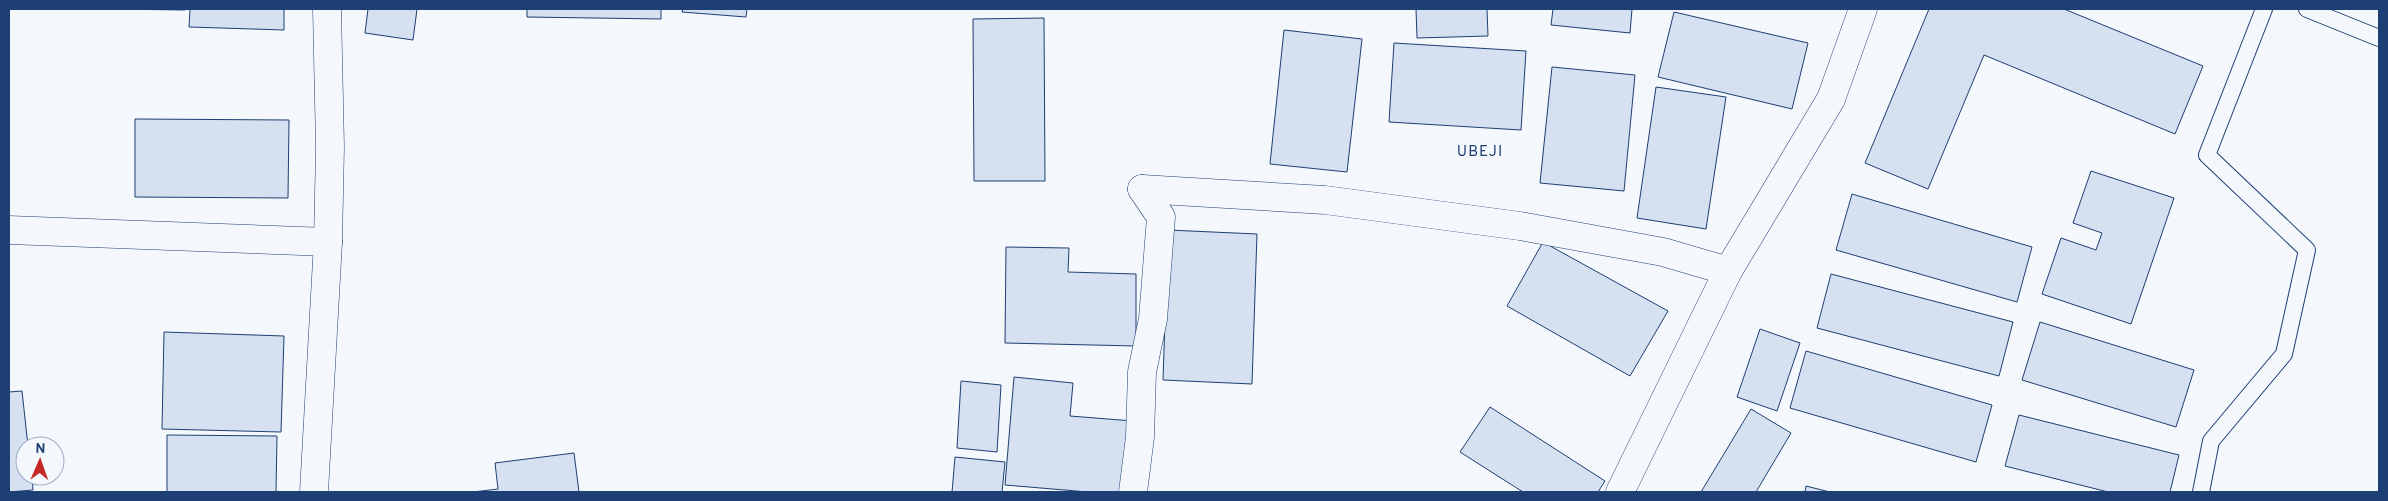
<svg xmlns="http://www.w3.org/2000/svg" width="2388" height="501" font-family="Overpass,sans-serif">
<rect width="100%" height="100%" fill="#f4f7fb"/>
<g fill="#d5e0f0" stroke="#1d3f73">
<path d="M113,9H185V10Z"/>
<path d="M190,9H284V30L189,27Z"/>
<path d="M368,9H417L413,40L365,33Z"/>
<path d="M527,9H661V19L527,17Z"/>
<path d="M683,9H747L746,17L682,12Z"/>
<path d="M1416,9H1487L1488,36L1417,38Z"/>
<path d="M1553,9H1632L1630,33L1551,25Z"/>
<path d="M1929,9H2064L2203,66L2175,134L1984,55L1928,189L1865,163Z"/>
<path d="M1674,12L1808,43L1792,109L1658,77Z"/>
<path d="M1044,18L1045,181H974L973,19Z"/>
<path d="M1284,30L1362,39L1347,172L1270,164Z"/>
<path d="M1394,43L1526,51L1521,130L1389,122Z"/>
<path d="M1552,67L1635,75L1624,191L1540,183Z"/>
<path d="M1656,87L1726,97L1706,229L1637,218Z"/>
<path d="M135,119L289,120L288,198L135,197Z"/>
<path d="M2091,171L2174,198L2131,324L2042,294L2061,238L2096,250L2102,233L2073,223Z"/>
<path d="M1852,194L2032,247L2017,302L1836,250Z"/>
<path d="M1168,230L1257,234L1252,384L1163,380Z"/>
<path d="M1543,242L1668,311L1630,376L1507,306Z"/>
<path d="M1006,247L1069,248L1068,272L1136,274V346L1005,343Z"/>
<path d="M1831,274L2013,322L1999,376L1817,328Z"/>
<path d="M2040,322L2194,370L2176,427L2022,380Z"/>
<path d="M1760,329L1800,343L1777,411L1737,397Z"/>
<path d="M164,332L284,336L281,432L162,429Z"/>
<path d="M1806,351L1992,405L1976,462L1790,408Z"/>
<path d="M1014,377L1073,383L1070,416L1133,421L1127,492H1088L1005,485Z"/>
<path d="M961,381L1001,385L997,452L957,448Z"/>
<path d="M22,391L28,446H25V476H32L33,490L9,492V392Z"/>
<path d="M1490,407L1605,481L1598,492H1523L1460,452Z"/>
<path d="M1751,409L1791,433L1756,492H1701Z"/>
<path d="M2019,415L2179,455L2170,492H2108L2005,466Z"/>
<path d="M167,435L277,436L276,492H167Z"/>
<path d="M574,453L579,492H473L498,489L495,463Z"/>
<path d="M955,457L1005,462L1002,492H952Z"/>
<path d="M1806,486L1830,492H1805Z"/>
</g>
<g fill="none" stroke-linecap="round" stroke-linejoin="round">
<defs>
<g id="lane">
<path d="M2307,9L2379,38"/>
<path d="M2201,492L2211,441L2284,354L2307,250L2207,155L2264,9"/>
</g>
<g id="street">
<path d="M1142,189L1325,200L1520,226L1663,252L1728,271"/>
<path d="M9,230L328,242"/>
<path d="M314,492L328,242L330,147L327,9"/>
<path d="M1133,492L1140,437L1142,372L1153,319L1161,217L1142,189"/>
<path d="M1620,492L1728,271L1831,99L1863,9"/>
</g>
</defs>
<use href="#lane" stroke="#1d3f73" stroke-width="18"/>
<use href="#street" stroke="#1d3f73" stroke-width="29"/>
<use href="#lane" stroke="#f4f7fb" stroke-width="16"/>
<use href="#street" stroke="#f4f7fb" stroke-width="28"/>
</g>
<g text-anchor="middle" stroke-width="4" stroke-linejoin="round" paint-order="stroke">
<g font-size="15" letter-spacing="1" fill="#1d3f73" stroke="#f4f7fb">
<text x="1480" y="156">UBEJI</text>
</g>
</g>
<rect width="2388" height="501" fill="none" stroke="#1d3f73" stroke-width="20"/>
<g transform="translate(40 461) rotate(2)"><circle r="24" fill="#f4f7fb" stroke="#9eadc5"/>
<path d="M0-4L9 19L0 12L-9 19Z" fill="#c62828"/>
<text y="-8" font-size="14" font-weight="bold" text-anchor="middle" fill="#1d3f73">N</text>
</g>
</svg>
